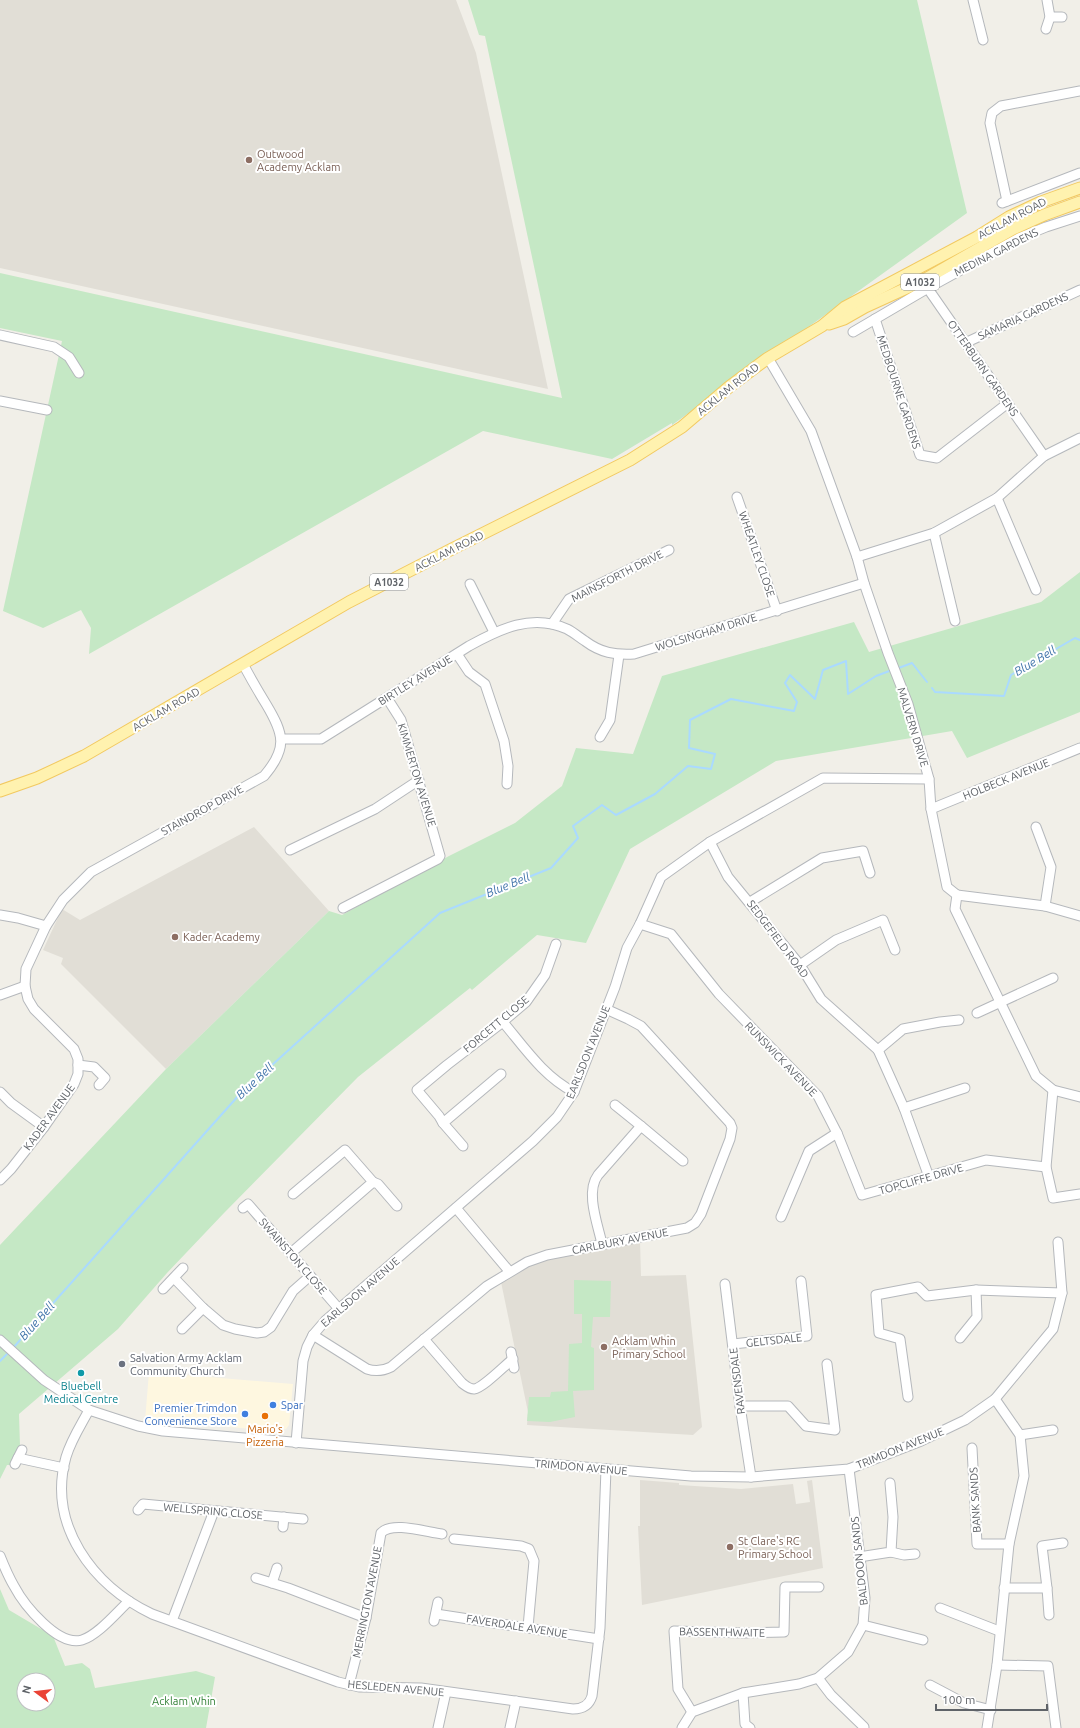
<svg xmlns="http://www.w3.org/2000/svg" width="1080" height="1728" font-family="Ubuntu,sans-serif">
<rect width="100%" height="100%" fill="#f1efe8"/>
<path fill="#fef7e0" d="M149,1372L293,1384L289,1425L286,1429L276,1431L192,1424V1427L145,1421Z"/>
<g fill="#e1ded6">
<path d="M0,0H456L476,53L548,389L0,268Z"/>
<path d="M254,827L329,911L166,1069L61,964L63,958L43,950L62,909L80,920Z"/>
<path d="M640,1241L641,1276L686,1275L702,1427L693,1435L527,1425L528,1412L501,1282L528,1264Z"/>
<path d="M640,1480L679,1483V1485L741,1489L793,1484L796,1504L810,1502L807,1481L812,1480L823,1568L642,1605L638,1526H640Z"/>
</g>
<g fill="#c5e8c5" fill-rule="evenodd">
<path d="M468,0H917L967,213L672,425V423L612,459L483,431L89,654L91,628L81,610L43,628L3,611L62,341L0,328V273L562,398L485,36L479,35Z"/>
<path d="M1080,572V712L967,758L952,731L776,761L630,849L586,943L537,935L472,990L470,988L358,1077L224,1213L167,1273L118,1329L19,1414L20,1446L11,1465H7L0,1479V1245L166,1069L329,911L342,915L449,856L515,823L562,786L576,748L633,754L662,676L854,622L869,652L1041,602Z"/>
<path d="M574,1280L611,1281L610,1317H593L591,1347L594,1348V1390L573,1391L575,1417L550,1422L527,1421L529,1397H550L551,1392L568,1391L569,1344L582,1343V1314H574Z"/>
<path d="M0,1589L9,1610L53,1636L65,1666L82,1663L90,1669L95,1688L196,1671L215,1677L206,1728H0ZM24,1680H48V1704H24Z"/>
</g>
<g fill="none" stroke-linecap="round" stroke-linejoin="round">
<g stroke="#aadaff" stroke-width="2">
<path d="M896,669L912,663L927,682"/>
<path d="M932,688L935,692L1004,696L1011,675L1075,638L1080,640"/>
<path d="M13,1348L239,1095L440,913L551,868L578,838L573,826L602,805L616,815L655,794L688,766L711,769L715,754L689,748L690,720L731,699L794,711L797,702L785,683L790,675L815,699L823,670L846,661L848,694L876,676L892,670"/>
<path d="M0,1361L9,1352"/>
</g>
<defs>
<g id="minor">
<path d="M973,0L983,40"/>
<path d="M1050,17H1062"/>
<path d="M1046,29L1050,17L1047,0"/>
<path d="M1007,201L990,123L992,113L1001,106L1080,91"/>
<path d="M1002,203L1080,173"/>
<path d="M924,283L1044,456"/>
<path d="M875,319L920,455L937,458L1008,403"/>
<path d="M853,332L928,288L1019,238L1046,227L1080,216"/>
<path d="M0,335L54,347L69,357L79,373"/>
<path d="M965,343L1080,290"/>
<path d="M768,358L811,431L857,557L864,583L888,653L908,704L929,779L931,809L947,887L957,895"/>
<path d="M0,401L47,410"/>
<path d="M737,497L777,611"/>
<path d="M997,498L1036,590"/>
<path d="M934,533L955,621"/>
<path d="M857,557L934,533L997,498L1044,456L1080,438"/>
<path d="M470,584L494,632"/>
<path d="M552,624L569,599L669,550"/>
<path d="M457,654L469,672L485,684L504,741L508,766L507,784"/>
<path d="M600,737L610,720L619,655"/>
<path d="M281,739H321L469,646C500,629 532,613 567,629C573,632 579,637 585,641C601,653 615,655 634,654L864,583"/>
<path d="M931,809L1080,748"/>
<path d="M1036,827L1051,867L1045,906"/>
<path d="M710,842L728,877L800,965L821,999L878,1050L904,1108L929,1177"/>
<path d="M290,850L375,809L419,780"/>
<path d="M957,895L955,909L1036,1076L1053,1090L1080,1097"/>
<path d="M957,895L1045,906L1080,916"/>
<path d="M750,902L822,858L863,851L870,873"/>
<path d="M343,908L438,859L440,856L401,720L387,698"/>
<path d="M0,915L18,918L46,926"/>
<path d="M640,924L671,934L719,994L818,1096L837,1133L809,1151L781,1217"/>
<path d="M800,965L836,940L883,920L895,950"/>
<path d="M0,995L25,986"/>
<path d="M977,1013L1053,978"/>
<path d="M503,1022C524,1047 544,1077 574,1092"/>
<path d="M878,1050L903,1029L940,1022L959,1020"/>
<path d="M78,1065L94,1067L105,1078L99,1085"/>
<path d="M501,1074L443,1123L439,1116L417,1090L447,1065L499,1025L526,1002L545,975L556,944"/>
<path d="M1053,1090L1046,1167L1053,1198L1080,1194"/>
<path d="M0,1092L11,1103L44,1127"/>
<path d="M615,1105L641,1126"/>
<path d="M904,1108L965,1088"/>
<path d="M443,1123L463,1146"/>
<path d="M837,1133L862,1195L986,1160L1046,1167"/>
<path d="M0,1180L11,1169L44,1127L74,1084L78,1074V1059L74,1049L34,1009L28,999L25,986L26,969L46,926L63,900L91,872L264,776C288,748 284,734 266,704C258,691 250,677 243,664"/>
<path d="M373,1182L378,1184L397,1206"/>
<path d="M243,1208L248,1204L339,1309"/>
<path d="M456,1208L509,1271"/>
<path d="M602,1244C598,1225 585,1192 598,1175L641,1126L683,1161"/>
<path d="M291,1253L373,1182L345,1150L293,1194"/>
<path d="M174,1278L203,1308L223,1325L235,1329L257,1333L264,1332L271,1327L293,1291L310,1276"/>
<path d="M725,1284L740,1406L751,1477"/>
<path d="M163,1289L183,1268"/>
<path d="M182,1329L203,1308"/>
<path d="M313,1335L367,1369C376,1372 383,1371 391,1367L487,1286L527,1262L547,1255L687,1228L695,1223L701,1214L730,1139L732,1128L730,1123L641,1026L628,1019L606,1009"/>
<path d="M960,1338L977,1317L976,1290"/>
<path d="M424,1339L462,1383C466,1386 469,1389 474,1389C483,1388 505,1365 513,1359"/>
<path d="M0,1340L44,1380L89,1410L138,1426L163,1431L691,1476L751,1477L849,1469L921,1441L965,1420L995,1399L1053,1329L1062,1293L1058,1242"/>
<path d="M733,1344L807,1336L801,1281"/>
<path d="M511,1352L514,1368"/>
<path d="M908,1397L900,1339L879,1333L876,1295L918,1287L927,1296L976,1290L1062,1293"/>
<path d="M740,1406H788L806,1426L835,1430L827,1364"/>
<path d="M89,1410C81,1425 71,1440 66,1457C47,1525 93,1586 152,1614L338,1682L359,1687L421,1688L573,1709C582,1709 589,1706 592,1696L600,1628L606,1469"/>
<path d="M1020,1435L1053,1430"/>
<path d="M296,1443L303,1361L307,1347L313,1335L325,1321L533,1141L557,1117L574,1092L615,987L627,948L640,924L661,877L710,842L823,778L929,779"/>
<path d="M972,1448L977,1544H1009"/>
<path d="M18,1458L64,1468"/>
<path d="M15,1464L22,1450"/>
<path d="M138,1510L143,1504L303,1519"/>
<path d="M283,1527L284,1517"/>
<path d="M454,1539L521,1546L529,1549L534,1561L528,1627"/>
<path d="M891,1552L904,1555L915,1554"/>
<path d="M0,1556C4,1566 8,1576 14,1586C24,1605 58,1647 82,1640C98,1635 116,1613 129,1601"/>
<path d="M859,1557L891,1552L893,1517L890,1483"/>
<path d="M256,1578L288,1588L366,1618"/>
<path d="M272,1583L277,1568"/>
<path d="M1004,1588H1047L1042,1546L1063,1543"/>
<path d="M1047,1588L1049,1615"/>
<path d="M940,1608L999,1631"/>
<path d="M436,1614L599,1639"/>
<path d="M172,1621L214,1511"/>
<path d="M434,1621L438,1602"/>
<path d="M863,1625L923,1640"/>
<path d="M997,1665L1048,1666L1056,1728"/>
<path d="M818,1678L831,1695L864,1727"/>
<path d="M349,1685L366,1618L381,1533C392,1521 426,1532 442,1534"/>
<path d="M930,1685L964,1703L991,1710"/>
<path d="M743,1693L745,1724L750,1728"/>
<path d="M692,1712L678,1689L674,1631L744,1633L784,1632L785,1587H819"/>
<path d="M438,1728L446,1692"/>
<path d="M510,1728L516,1701"/>
<path d="M682,1728L692,1712L743,1693L799,1684L818,1678L848,1652L863,1625L865,1598L849,1469"/>
<path d="M987,1728L997,1665L1009,1544L1024,1476L1020,1435L995,1399"/>
</g>
<g id="major">
<path d="M829,324L844,319L865,307L922,281L1013,229L1044,215L1080,202"/>
<path d="M0,791L37,778L84,756L349,602L452,549L630,460L682,427L729,387L768,358L822,326L845,307L977,237L1009,217L1041,202L1080,188"/>
</g>
</defs>
<use href="#minor" stroke="#b5b8bc" stroke-width="11"/>
<use href="#major" stroke="#f2c960" stroke-width="13"/>
<use href="#minor" stroke="#fff" stroke-width="9"/>
<use href="#major" stroke="#fff2af" stroke-width="11"/>
</g>
<g fill="#8d6e63" stroke="#fff" stroke-width="1.5">
<circle cx="249" cy="160" r="4"/>
<circle cx="175" cy="937" r="4"/>
<circle cx="604" cy="1347" r="4"/>
<circle cx="730" cy="1547" r="4"/>
</g>
<circle fill="#6b7280" stroke="#fff" stroke-width="1.5" cx="122" cy="1364" r="4"/>
<circle fill="#0f9aa8" stroke="#fff" stroke-width="1.5" cx="81" cy="1373" r="4"/>
<g fill="#3f7fe0" stroke="#fff" stroke-width="1.5">
<circle cx="273" cy="1405" r="4"/>
<circle cx="245" cy="1414" r="4"/>
</g>
<circle fill="#e8710a" stroke="#fff" stroke-width="1.5" cx="265" cy="1416" r="4"/>
<g text-anchor="middle" stroke-width="4" stroke-linejoin="round" paint-order="stroke">
<g fill="#fff" stroke="#8f9295" stroke-width="1">
<rect x="901" y="274" width="38" height="16" rx="3"/>
<rect x="370" y="574" width="38" height="16" rx="3"/>
</g>
<g font-size="10" font-weight="bold" fill="#5f6368">
<text x="920" y="286">A1032</text>
<text x="389" y="586">A1032</text>
</g>
<g font-size="11" fill="#785e54" stroke="#fff" text-anchor="start">
<text x="257" y="158">Outwood<tspan x="257" dy="13">Academy Acklam</tspan></text>
<text x="183" y="941">Kader Academy</text>
<text x="612" y="1345">Acklam Whin<tspan x="612" dy="13">Primary School</tspan></text>
<text x="738" y="1545">St Clare's RC<tspan x="738" dy="13">Primary School</tspan></text>
</g>
<g font-size="11" fill="#5f6368" stroke="#fff">
<text transform="translate(1012 218) rotate(-28)" y="4">ACKLAM ROAD</text>
<text transform="translate(996 252) rotate(-27)" y="4">MEDINA GARDENS</text>
<text transform="translate(1023 316) rotate(-25)" y="4">SAMARIA GARDENS</text>
<text transform="translate(983 368) rotate(55)" y="4">OTTERBURN GARDENS</text>
<text transform="translate(728 389) rotate(-39)" y="4">ACKLAM ROAD</text>
<text transform="translate(899 392) rotate(72)" y="4">MEDBOURNE GARDENS</text>
<text transform="translate(449 551) rotate(-27)" y="4">ACKLAM ROAD</text>
<text transform="translate(757 554) rotate(71)" y="4">WHEATLEY CLOSE</text>
<text transform="translate(617 576) rotate(-27)" y="4">MAINSFORTH DRIVE</text>
<text transform="translate(706 632) rotate(-17)" y="4">WOLSINGHAM DRIVE</text>
<text transform="translate(415 680) rotate(-32)" y="4">BIRTLEY AVENUE</text>
<text transform="translate(166 709) rotate(-30)" y="4">ACKLAM ROAD</text>
<text transform="translate(913 727) rotate(73)" y="4">MALVERN DRIVE</text>
<text transform="translate(417 775) rotate(73)" y="4">KIMMERTON AVENUE</text>
<text transform="translate(1006 779) rotate(-22)" y="4">HOLBECK AVENUE</text>
<text transform="translate(202 810) rotate(-29)" y="4">STAINDROP DRIVE</text>
<text transform="translate(778 939) rotate(53)" y="4">SEDGEFIELD ROAD</text>
<text transform="translate(496 1024) rotate(-40)" y="4">FORCETT CLOSE</text>
<text transform="translate(588 1052) rotate(-68)" y="4">EARLSDON AVENUE</text>
<text transform="translate(781 1059) rotate(46)" y="4">RUNSWICK AVENUE</text>
<text transform="translate(49 1117) rotate(-54)" y="4">KADER AVENUE</text>
<text transform="translate(921 1179) rotate(-16)" y="4">TOPCLIFFE DRIVE</text>
<text transform="translate(620 1241) rotate(-11)" y="4">CARLBURY AVENUE</text>
<text transform="translate(293 1256) rotate(49)" y="4">SWAINSTON CLOSE</text>
<text transform="translate(360 1292) rotate(-41)" y="4">EARLSDON AVENUE</text>
<text transform="translate(774 1340) rotate(-6)" y="4">GELTSDALE</text>
<text transform="translate(737 1381) rotate(-97)" y="4">RAVENSDALE</text>
<text transform="translate(900 1448) rotate(-22)" y="4">TRIMDON AVENUE</text>
<text transform="translate(581 1467) rotate(5)" y="4">TRIMDON AVENUE</text>
<text transform="translate(975 1500) rotate(-93)" y="4">BANK SANDS</text>
<text transform="translate(213 1511) rotate(5)" y="4">WELLSPRING CLOSE</text>
<text transform="translate(859 1561) rotate(-96)" y="4">BALDOON SANDS</text>
<text transform="translate(367 1602) rotate(-79)" y="4">MERRINGTON AVENUE</text>
<text transform="translate(517 1626) rotate(9)" y="4">FAVERDALE AVENUE</text>
<text transform="translate(722 1632) rotate(1)" y="4">BASSENTHWAITE</text>
<text transform="translate(396 1688) rotate(5)" y="4">HESLEDEN AVENUE</text>
</g>
<g font-size="11" fill="#5b616d" stroke="#fff" text-anchor="start">
<text x="130" y="1362">Salvation Army Acklam<tspan x="130" dy="13">Community Church</tspan></text>
</g>
<g font-size="11" fill="#0d838f" stroke="#fff">
<text x="81" y="1390">Bluebell<tspan x="81" dy="13">Medical Centre</tspan></text>
</g>
<g font-size="11" fill="#366cbe" stroke="#fff" text-anchor="start">
<text x="281" y="1409">Spar</text>
<text x="237" y="1412" text-anchor="end">Premier Trimdon<tspan x="237" dy="13">Convenience Store</tspan></text>
</g>
<g font-size="11" fill="#c56008" stroke="#fff">
<text x="265" y="1433">Mario's<tspan x="265" dy="13">Pizzeria</tspan></text>
</g>
<g font-size="11" fill="#348238" stroke="#fff">
<text x="184" y="1705">Acklam Whin</text>
</g>
<g font-size="12" font-style="italic" fill="#4174aa" stroke="#fff">
<text transform="translate(1035 661) rotate(-31)" y="4">Blue Bell</text>
<text transform="translate(508 885) rotate(-22)" y="4">Blue Bell</text>
<text transform="translate(255 1081) rotate(-43)" y="4">Blue Bell</text>
<text transform="translate(37 1321) rotate(-48)" y="4">Blue Bell</text>
</g>
</g>
<g transform="translate(36 1692) rotate(285)"><circle r="19" fill="#ffffff" stroke="#bfc1c3"/>
<path d="M0-3L7 15L0 10L-7 15Z" fill="#ea4335"/>
<text y="-6" font-size="11" font-weight="bold" text-anchor="middle" fill="#5f6368">N</text>
</g>
<path d="M936 1704v6h111v-6" fill="none" stroke="#5f6368" stroke-width="2"/>
<text x="942" y="1704" font-size="12" fill="#5f6368" stroke="#ffffff" stroke-width="3" paint-order="stroke">100 m</text>
</svg>
